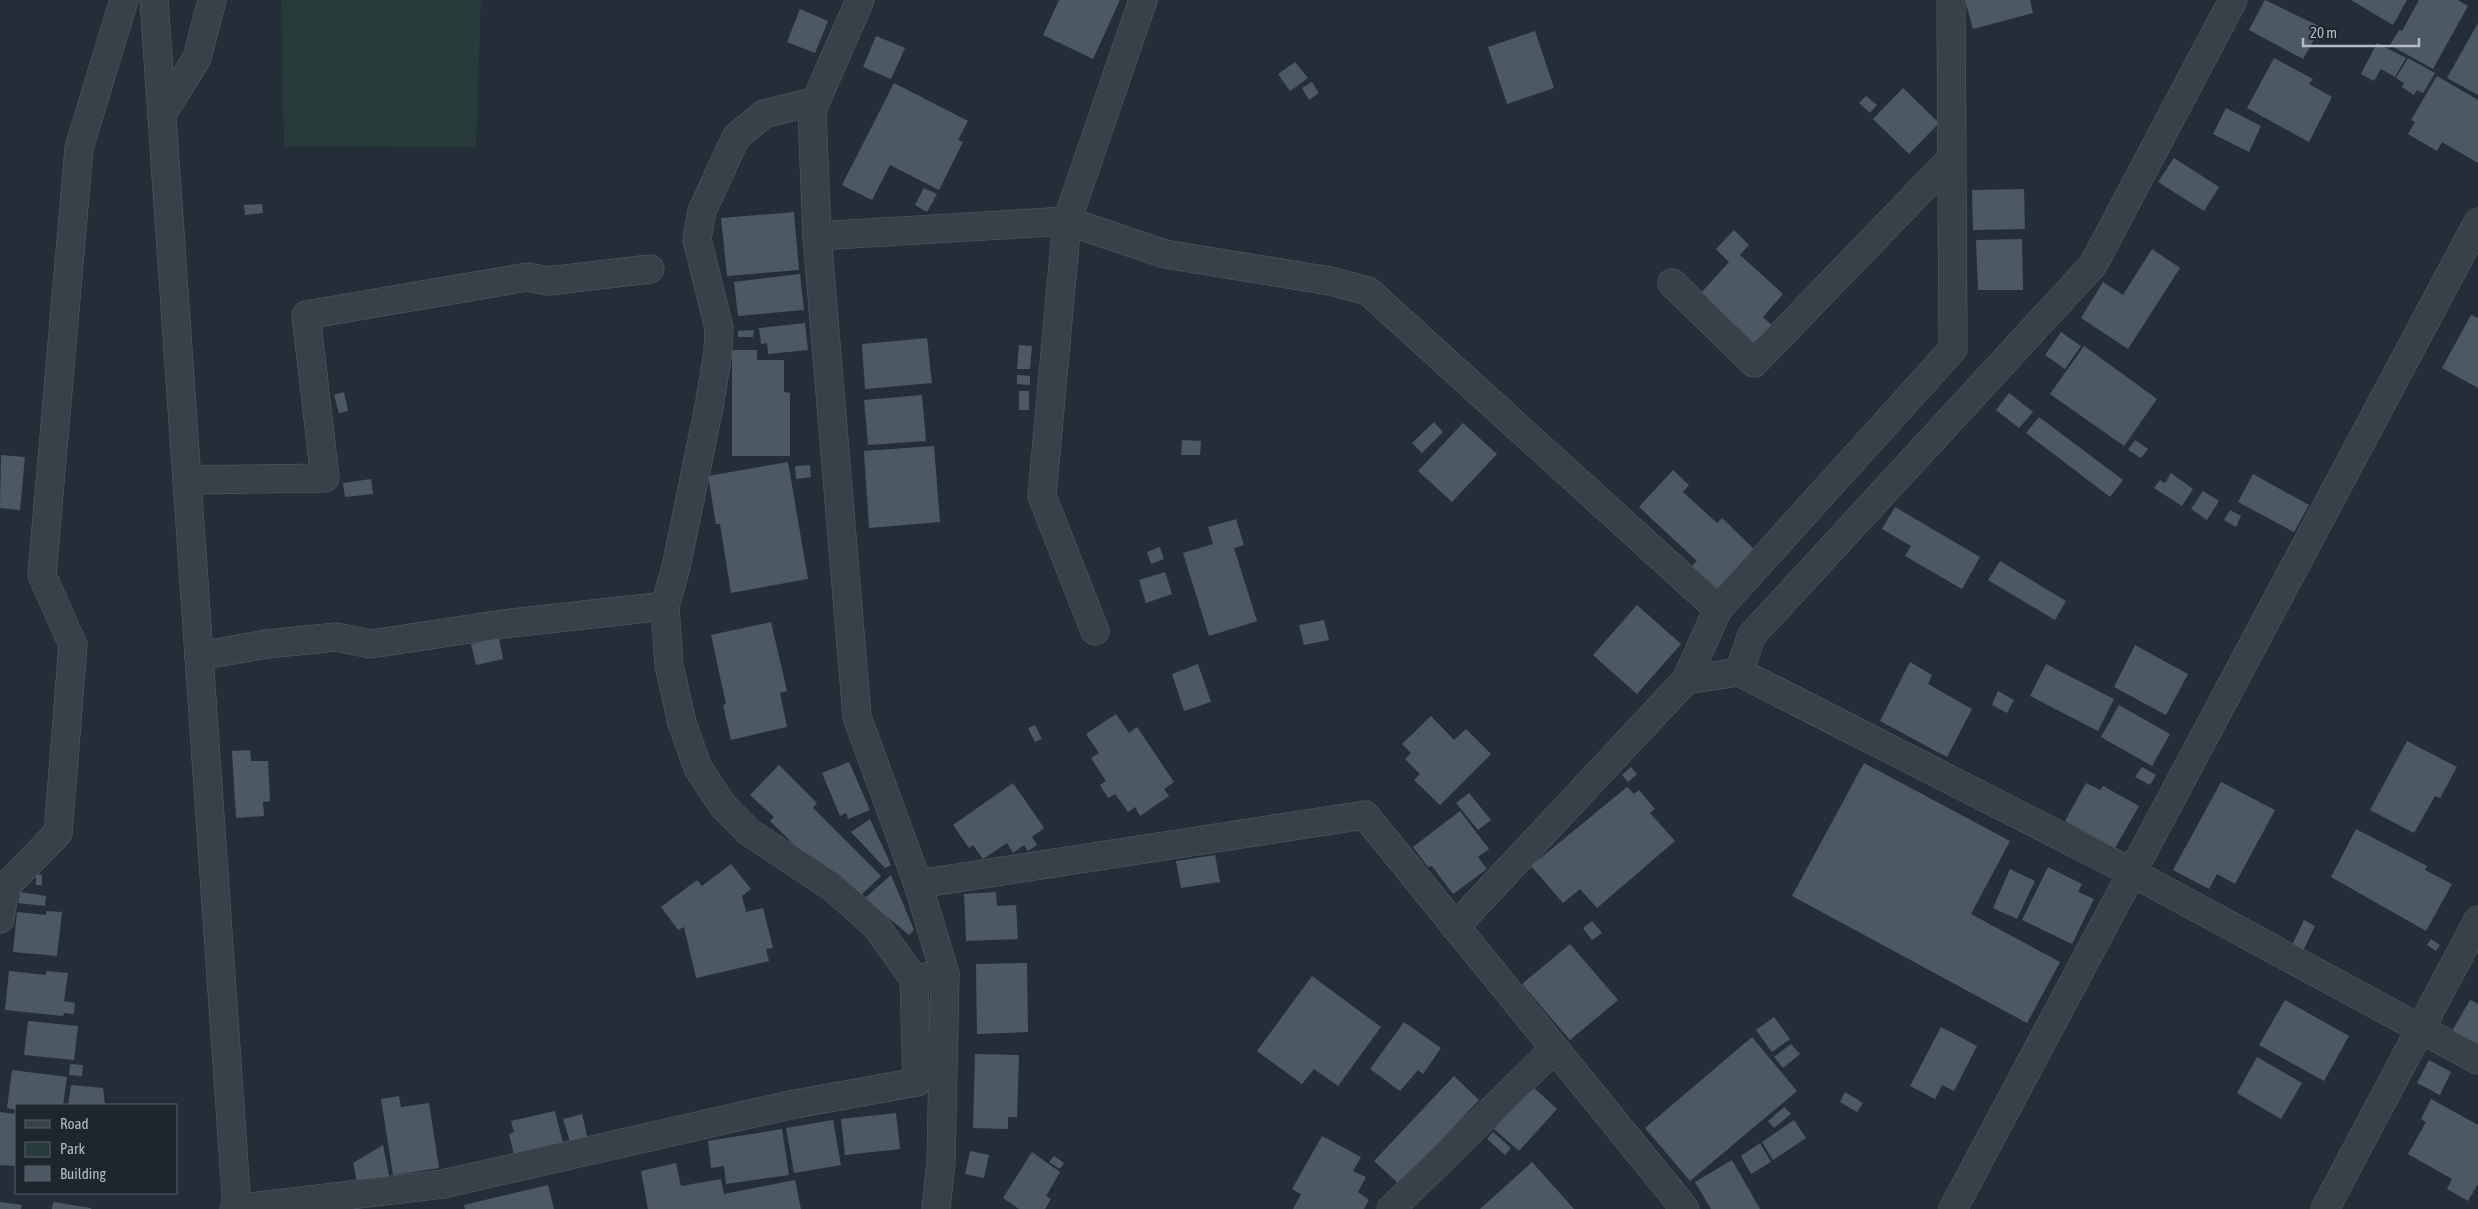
<svg xmlns="http://www.w3.org/2000/svg" width="2478" height="1209" font-family="'Asap Condensed',sans-serif">
<rect width="100%" height="100%" fill="#242e39"/>
<path fill="#273b3b" d="M281,0H481L476,147L284,146Z"/>
<g fill="#4c5965">
<path d="M1059,0H1120L1093,59L1043,35Z"/>
<path d="M1965,0H2030L2033,13L1973,29Z"/>
<path d="M2265,0L2321,27L2303,59L2249,30Z"/>
<path d="M2351,0H2407L2393,25Z"/>
<path d="M2419,0H2458L2468,6L2433,69L2390,45L2399,30L2402,31Z"/>
<path d="M800,9L828,21L815,53L787,42Z"/>
<path d="M2478,23V95L2447,78Z"/>
<path d="M1535,31L1554,88L1507,104L1488,47Z"/>
<path d="M876,36L905,48L891,79L863,67Z"/>
<path d="M2377,43L2406,58L2395,77L2381,69L2374,81L2361,74Z"/>
<path d="M2274,58L2313,79L2309,84L2332,97L2309,142L2247,108Z"/>
<path d="M2408,58L2435,73L2423,93L2417,90L2414,95L2402,87L2404,83L2396,78Z"/>
<path d="M1295,62L1308,78L1290,91L1278,74Z"/>
<path d="M2437,76L2478,100V163L2442,142L2437,151L2408,134L2415,122L2411,120Z"/>
<path d="M1312,82L1319,93L1309,100L1302,88Z"/>
<path d="M894,83L968,121L958,140L963,142L939,190L890,165L872,200L842,185Z"/>
<path d="M1903,88L1939,123L1909,154L1873,119Z"/>
<path d="M1866,96L1877,105L1870,113L1859,103Z"/>
<path d="M2226,108L2261,126L2249,152L2213,134Z"/>
<path d="M2174,158L2219,187L2204,211L2158,182Z"/>
<path d="M924,188L937,194L927,212L915,205Z"/>
<path d="M2024,189L2025,229L1973,230L1972,190Z"/>
<path d="M262,204L263,213L245,215L244,205Z"/>
<path d="M794,212L799,270L727,276L721,218Z"/>
<path d="M1734,230L1749,245L1740,255L1783,294L1763,317L1776,329L1759,348L1700,294L1729,262L1716,249Z"/>
<path d="M2022,239L2023,290H1978L1976,240Z"/>
<path d="M2152,249L2180,268L2128,349L2081,318L2103,282L2123,295Z"/>
<path d="M800,274L804,310L738,316L734,282Z"/>
<path d="M2471,315L2478,318V388L2442,368Z"/>
<path d="M805,323L808,350L768,354L767,343L761,344L759,328Z"/>
<path d="M754,330L753,337H738V331Z"/>
<path d="M2061,332L2081,346L2065,369L2045,355Z"/>
<path d="M927,338L932,383L865,389L862,344Z"/>
<path d="M1019,345L1032,346L1030,369H1017Z"/>
<path d="M2084,346L2157,399L2124,446L2050,394Z"/>
<path d="M732,350H757V360H784V392L790,393V456H732Z"/>
<path d="M1017,375L1030,376V385L1017,384Z"/>
<rect x="1019" y="391" width="10" height="19"/>
<path d="M344,392L348,411L339,413L334,395Z"/>
<path d="M2009,393L2033,412L2019,428L1996,410Z"/>
<path d="M922,395L926,441L868,445L864,400Z"/>
<path d="M2039,417L2123,480L2110,497L2026,433Z"/>
<path d="M1434,422L1443,432L1422,453L1412,443Z"/>
<path d="M1463,423L1497,454L1452,502L1418,471Z"/>
<path d="M1182,440L1201,441L1200,455H1181Z"/>
<path d="M2135,440L2148,449L2141,458L2128,450Z"/>
<path d="M934,446L940,522L869,528L864,451Z"/>
<path d="M1,455L25,457L20,510L0,508Z"/>
<path d="M788,462L808,579L731,593L720,524H716L708,476Z"/>
<path d="M810,465L811,477L796,479L795,466Z"/>
<path d="M1673,470L1689,485L1683,492L1717,523L1722,518L1756,551L1718,589L1692,566L1697,561L1639,507Z"/>
<path d="M2171,473L2193,489L2182,506L2154,488L2160,480L2165,483Z"/>
<path d="M2253,474L2309,505L2294,532L2238,502Z"/>
<path d="M371,479L373,494L345,497L343,483Z"/>
<path d="M2203,491L2219,501L2207,520L2191,509Z"/>
<path d="M1895,507L1980,557L1962,589L1905,556L1911,546L1882,529Z"/>
<path d="M2230,510L2241,516L2236,527L2224,520Z"/>
<path d="M1236,519L1244,545L1234,548L1257,621L1209,636L1183,553L1213,544L1208,527Z"/>
<path d="M1160,547L1164,559L1151,564L1147,552Z"/>
<path d="M2000,561L2066,601L2055,620L1988,580Z"/>
<path d="M1165,572L1172,594L1146,603L1139,580Z"/>
<path d="M1637,605L1681,644L1637,694L1593,655Z"/>
<path d="M1324,620L1329,640L1304,645L1299,625Z"/>
<path d="M771,622L787,691L780,693L787,727L731,740L723,705L726,704L711,635Z"/>
<path d="M499,638L503,659L476,665L471,644Z"/>
<path d="M2135,645L2188,674L2166,715L2114,687Z"/>
<path d="M1910,662L1932,675L1928,684L1972,709L1947,757L1880,721Z"/>
<path d="M1198,664L1211,702L1184,711L1172,674Z"/>
<path d="M2046,664L2114,699L2098,731L2030,696Z"/>
<path d="M1998,691L2014,700L2007,713L1992,705Z"/>
<path d="M2119,705L2170,734L2152,766L2101,737Z"/>
<path d="M1116,714L1129,733L1137,727L1174,782L1164,789L1169,796L1140,816L1135,807L1128,812L1115,794L1108,798L1100,785L1106,781L1091,758L1099,753L1086,734Z"/>
<path d="M1431,716L1454,740L1466,729L1491,754L1440,805L1414,780L1420,774L1405,759L1411,753L1402,744Z"/>
<path d="M1035,725L1042,739L1035,742L1028,728Z"/>
<path d="M2407,741L2457,767L2440,798L2435,796L2414,833L2370,810Z"/>
<path d="M250,750L251,761H268L270,801L263,802L264,816L236,818L232,751Z"/>
<path d="M849,762L870,810L848,819L846,813L840,816L822,773Z"/>
<path d="M1864,763L2010,841L1971,914L2060,962L2027,1023L1792,896Z"/>
<path d="M779,765L817,803L813,808L881,876L860,896L825,875L770,821L774,817L750,795Z"/>
<path d="M1631,767L1637,774L1628,782L1622,775Z"/>
<path d="M2142,767L2156,775L2150,785L2135,777Z"/>
<path d="M2221,782L2275,810L2235,884L2217,874L2209,889L2173,870Z"/>
<path d="M1013,783L1044,828L1032,837L1037,845L1028,851L1024,845L1013,853L1007,843L983,859L973,845L969,848L953,825Z"/>
<path d="M2086,783L2100,790L2103,786L2139,806L2115,848L2065,821Z"/>
<path d="M1627,787L1634,794L1639,790L1655,809L1650,813L1675,841L1597,908L1580,889L1563,903L1531,866Z"/>
<path d="M1469,793L1491,820L1478,830L1456,803Z"/>
<path d="M1460,811L1489,849L1478,857L1487,869L1453,894L1432,866L1428,867L1413,847Z"/>
<path d="M870,819L891,865L885,868L851,832Z"/>
<path d="M2356,829L2427,866L2425,870L2452,884L2426,931L2331,877Z"/>
<path d="M1215,855L1220,882L1181,888L1176,861Z"/>
<path d="M731,864L751,889L742,896L746,912L763,908L773,948L766,949L769,961L696,978L684,927L678,930L661,907L697,880L702,886Z"/>
<path d="M2048,867L2082,884L2078,892L2094,899L2072,944L2022,920Z"/>
<path d="M2010,869L2035,881L2017,919L1993,908Z"/>
<path d="M36,874L42,875V885H36Z"/>
<path d="M891,875L914,930L909,935L865,898Z"/>
<path d="M20,892L46,896L45,906L18,903Z"/>
<path d="M996,892L997,906L1016,905L1018,939L966,941L964,894Z"/>
<path d="M46,911L62,912L57,956L13,952L17,912L46,915Z"/>
<path d="M2304,920L2315,926L2303,951L2292,945Z"/>
<path d="M1592,921L1602,933L1592,940L1583,928Z"/>
<path d="M2431,939L2440,945L2436,951L2427,945Z"/>
<path d="M1570,944L1618,1000L1570,1040L1522,984Z"/>
<path d="M1027,963L1028,1032L977,1034L976,964Z"/>
<path d="M9,971L46,975V971L68,973L64,1001L75,1003L74,1014L64,1013L63,1016L5,1010Z"/>
<path d="M1312,976L1381,1027L1338,1086L1314,1069L1302,1084L1257,1051Z"/>
<path d="M2285,1000L2349,1036L2324,1081L2259,1045Z"/>
<path d="M2470,1000L2478,1004V1046L2452,1031Z"/>
<path d="M1774,1017L1790,1039L1772,1052L1756,1030Z"/>
<path d="M28,1021L78,1026L74,1060L24,1055Z"/>
<path d="M1404,1022L1441,1048L1423,1074L1418,1070L1400,1091L1370,1069Z"/>
<path d="M1941,1027L1977,1046L1954,1091L1942,1085L1935,1099L1910,1086Z"/>
<path d="M1752,1037L1797,1091L1690,1181L1645,1128Z"/>
<path d="M1791,1044L1800,1054L1783,1068L1774,1057Z"/>
<path d="M975,1054L1019,1055L1017,1117H1008V1129L973,1128Z"/>
<path d="M2257,1057L2302,1083L2281,1119L2237,1093Z"/>
<path d="M2429,1060L2451,1072L2440,1095L2417,1083Z"/>
<path d="M70,1064L83,1065L82,1076L69,1075Z"/>
<path d="M12,1070L67,1077L63,1105H16V1110L7,1108Z"/>
<path d="M1454,1076L1479,1100L1399,1184L1374,1161Z"/>
<path d="M71,1085L103,1088L105,1105H68Z"/>
<path d="M1533,1087L1557,1109L1519,1151L1494,1129Z"/>
<path d="M1845,1092L1863,1103L1857,1112L1840,1102Z"/>
<path d="M399,1096L401,1107L429,1103L439,1168L393,1175L381,1099Z"/>
<path d="M2431,1099L2478,1125V1184L2468,1201L2447,1189L2452,1179L2408,1154L2426,1122L2421,1119Z"/>
<path d="M1784,1107L1791,1114L1774,1128L1768,1121Z"/>
<path d="M555,1111L564,1147L515,1159L509,1134L514,1132L511,1121Z"/>
<path d="M0,1112L16,1114V1166L0,1165Z"/>
<path d="M896,1113L900,1149L845,1155L841,1119Z"/>
<path d="M582,1114L588,1140L571,1145L563,1119Z"/>
<path d="M833,1120L841,1165L794,1173L786,1128Z"/>
<path d="M1794,1120L1806,1138L1773,1160L1762,1142Z"/>
<path d="M782,1129L789,1175L726,1184L724,1166L711,1168L708,1141Z"/>
<path d="M1493,1132L1511,1148L1505,1155L1487,1139Z"/>
<path d="M1322,1136L1361,1157L1353,1171L1366,1177L1358,1192L1369,1200L1364,1209H1293L1301,1194L1292,1189Z"/>
<path d="M1760,1143L1771,1162L1751,1174L1741,1156Z"/>
<path d="M383,1145L390,1180L357,1182L353,1163Z"/>
<path d="M970,1151L989,1155L984,1178L965,1174Z"/>
<path d="M1032,1152L1060,1172L1046,1196L1051,1199L1045,1209H1019L1003,1198Z"/>
<path d="M1054,1156L1064,1163L1060,1169L1049,1162Z"/>
<path d="M1732,1160L1760,1209H1711L1695,1182Z"/>
<path d="M1532,1162L1574,1209H1480Z"/>
<path d="M676,1163L681,1186L721,1179L724,1194L795,1180L801,1209H648L641,1171Z"/>
<path d="M548,1185L554,1209H465L464,1205Z"/>
<path d="M0,1202L22,1205L21,1209H0Z"/>
<path d="M53,1202L91,1208V1209H52Z"/>
</g>
<g fill="none" stroke-linecap="round" stroke-linejoin="round">
<defs>
<g id="minor">
<path d="M860,0L812,110L817,236L857,717L918,884L945,974L941,1161L936,1209"/>
<path d="M816,101L764,114L736,137L702,211L697,239L719,328L718,352L709,407L676,567L665,606L669,665L682,723L698,768L723,806L749,832L832,887L876,926L914,979"/>
<path d="M162,114L197,58L212,0"/>
<path d="M817,236L1067,221L1165,254L1330,281L1368,291L1718,609"/>
<path d="M1672,283L1754,363L1950,160"/>
<path d="M187,480L325,478L306,315L527,277L548,281L650,269"/>
<path d="M1095,631L1042,496L1067,221L1143,0"/>
<path d="M199,656L267,644L336,637L371,644L503,624L665,606"/>
<path d="M1739,672L1752,635L2093,265L2233,0"/>
<path d="M1686,680L1739,672L2133,873L2478,1060"/>
<path d="M918,884L1365,815L1685,1209"/>
<path d="M0,919L5,887L58,833L73,645L42,575L79,148L124,0"/>
<path d="M1455,927L1686,680L1718,609L1953,349L1951,0"/>
<path d="M234,1209L443,1184L790,1105L917,1082L914,979L931,976"/>
<path d="M1391,1209L1554,1049"/>
<path d="M1953,1209L2478,222"/>
<path d="M2325,1209L2478,920"/>
</g>
<path id="tertiary" d="M154,0L237,1209"/>
</defs>
<use href="#minor" stroke="#565e67" stroke-width="29"/>
<use href="#tertiary" stroke="#565e67" stroke-width="29"/>
<use href="#minor" stroke="#38404a" stroke-width="28"/>
<use href="#tertiary" stroke="#38404a" stroke-width="28"/>
</g>
<rect x="15" y="1104" width="162" height="90" fill="#1d252e" stroke="#59616a"/>
<rect x="25" y="1120" width="25" height="8" fill="#38404a" stroke="#59616a"/>
<text x="60" y="1129" font-size="15" fill="#b3bbc5">Road</text>
<rect x="25" y="1142" width="25" height="15" fill="#273b3b" stroke="#59616a"/>
<text x="60" y="1154" font-size="15" fill="#b3bbc5">Park</text>
<rect x="25" y="1166" width="25" height="15" fill="#4c5965" stroke="#59616a"/>
<text x="60" y="1179" font-size="15" fill="#b3bbc5">Building</text>
<path d="M2303 38v8h116v-8" fill="none" stroke="#b3bbc5" stroke-width="2.5"/>
<text x="2310" y="38" font-size="15" fill="#b3bbc5" stroke="#1d252e" stroke-width="4" paint-order="stroke">20 m</text>
</svg>
